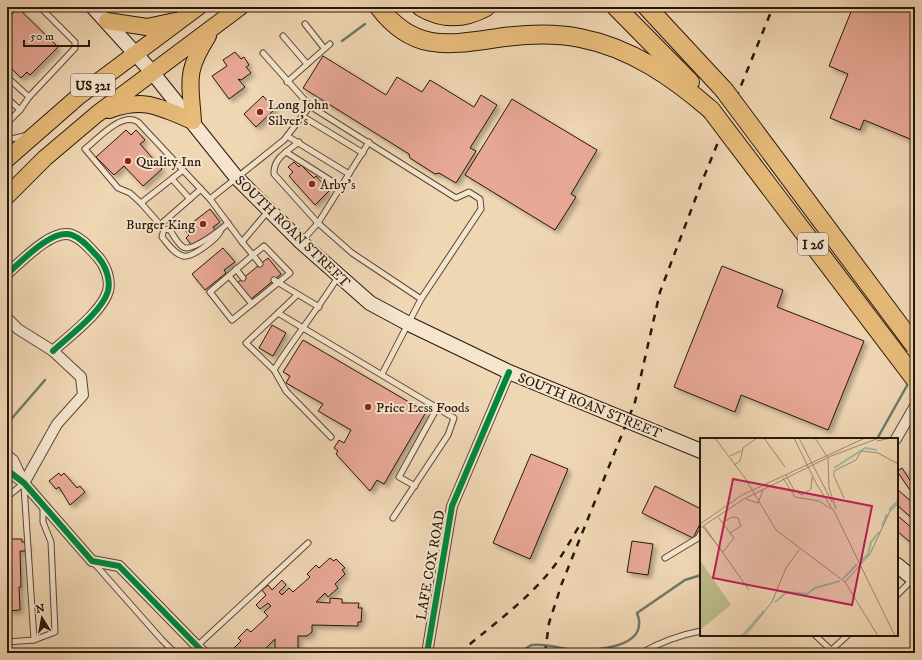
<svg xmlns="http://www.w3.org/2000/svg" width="922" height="660" font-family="'IM FELL DW Pica',serif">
<defs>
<filter id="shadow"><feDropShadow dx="3.5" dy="3.5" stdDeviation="2" flood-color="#0004"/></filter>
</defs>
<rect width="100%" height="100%" fill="#f0d7b4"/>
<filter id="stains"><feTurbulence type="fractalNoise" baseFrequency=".005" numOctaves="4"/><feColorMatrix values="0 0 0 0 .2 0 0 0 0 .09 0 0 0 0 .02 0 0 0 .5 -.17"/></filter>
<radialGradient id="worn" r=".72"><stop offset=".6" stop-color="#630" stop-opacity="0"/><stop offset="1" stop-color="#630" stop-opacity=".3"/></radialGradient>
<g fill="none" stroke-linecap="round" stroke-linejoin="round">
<g stroke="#6d796a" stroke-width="2.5">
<path d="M342,41L365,24"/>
<path d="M7,424L45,380"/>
<path d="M877,439L909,382"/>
<path d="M519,653C523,651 528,646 532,645C547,643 561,649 575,650C592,651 638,648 639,625C640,621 638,616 637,613L685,580L701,575"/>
</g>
</g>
<g fill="#e8a896" stroke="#28170c" filter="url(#shadow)">
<path d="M853,7H915V141L864,120L860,130L830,118L848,74L829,66Z"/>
<path d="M18,8L58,47L30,75L27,72L21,78L7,64V19Z"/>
<path d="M235,52L241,59L244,57L249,65L246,67L251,73L241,80L238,79L245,87L229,99L212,76L227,66L223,60Z"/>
<path d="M323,56L386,95L397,77L422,92L430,80L474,107L481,95L497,105L470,148L476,151L456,183L439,173L435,174L410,158L409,154L303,88Z"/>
<path d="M263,96L275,109L256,127L244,114Z"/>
<path d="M512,99L597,150L571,194L576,197L555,230L465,175Z"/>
<path d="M126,130L131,135L136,130L145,140L140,144L162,169L143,186L124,166L114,175L96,157Z"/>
<path d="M294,162L299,167L301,165L314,178L316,176L329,191L315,205L289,176L293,172L288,167Z"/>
<path d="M210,209L220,222L213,227L215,230L193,247L186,238L189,235L184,229Z"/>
<path d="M223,248L235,262L224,270L226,273L205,290L192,274Z"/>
<path d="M268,258L281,274L250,300L237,283Z"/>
<path d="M722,266L783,290L777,307L864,341L828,430L741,395L735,412L674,387Z"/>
<path d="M272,325L286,333L273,356L259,348Z"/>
<path d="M303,340L426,412L384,484L377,480L370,491L336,454L338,451L334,448L339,440L344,443L351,430L318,411L323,404L286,383L290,376L283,372Z"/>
<path d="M531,454L568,469L530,559L493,543Z"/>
<path d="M902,468L915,488V492L912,493L897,471Z"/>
<path d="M59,473L61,476L64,473L77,488L80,486L85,492L70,505L59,487L56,489L49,481Z"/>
<path d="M655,486L701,509V522L693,538L642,513Z"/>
<path d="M897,489L915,505V521L897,505Z"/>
<path d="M897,515L915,531V546L897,531Z"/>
<path d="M7,539H22V542H27V551H20L21,587H19L20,610L8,611Z"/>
<path d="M632,541L653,544L648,575L627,572Z"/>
<path d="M330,558L334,561L336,559L345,568L342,570L345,574L335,584L338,588L328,597L325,593L316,602L330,603V598L342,599V603H359L358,608H362L361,622H358V626L312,625V632L307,636H298V653H275V639L266,648L269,652L268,653H231L230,652L241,641L238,638L247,629L251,632L268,616L264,612L271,606L268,603L260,609L256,605L266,595L262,590L268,585L272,590L282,580L286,585L279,592L282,595L289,588L293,592L310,577L307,574L316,565L319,568Z"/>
</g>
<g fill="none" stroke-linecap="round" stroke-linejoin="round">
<defs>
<g id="service">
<path d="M305,24L324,48"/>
<path d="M283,36L307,64"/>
<path d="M263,53L310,106L456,198L469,192L480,199L481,209L421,299L382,374"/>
<path d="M7,77L29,97L75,48V42L40,7"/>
<path d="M287,82L330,44"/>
<path d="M7,98L20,110L29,97"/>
<path d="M302,116L363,153"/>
<path d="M7,123L20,110"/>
<path d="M287,136L349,174"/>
<path d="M7,140L24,136"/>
<path d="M299,142C288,151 273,158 274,174L318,223L352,253L421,299"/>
<path d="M286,152L341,187"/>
<path d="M183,170L141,203L130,193L118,188L85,149C98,139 122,111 138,122L210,199L284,140L310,106"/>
<path d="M172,179L190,199"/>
<path d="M210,199L242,242L269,210"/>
<path d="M141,203L164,229L170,230C173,235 178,244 183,247C191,253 222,229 228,223"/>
<path d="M160,225L201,189"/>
<path d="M164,229L162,237C168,244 174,254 183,256C193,258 218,238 221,230"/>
<path d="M242,242L253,255L210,292L232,320L290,273L264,246L253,255L260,264"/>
<path d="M301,242L318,223L369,142"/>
<path d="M236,269L243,278"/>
<path d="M229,276L252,304"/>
<path d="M274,280L319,307"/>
<path d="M297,295L278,313L454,418L448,435L393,518"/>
<path d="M278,313L246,343L274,370L286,391L331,437"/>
<path d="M274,370C294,338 318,309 338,277"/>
<path d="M24,486L34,640"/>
<path d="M415,486L399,477L437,408"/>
<path d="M7,497L24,483"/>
<path d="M665,558L698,538L701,533"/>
<path d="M94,563L162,640L175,653"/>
<path d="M897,595L913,579"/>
<path d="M815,635L831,650"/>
<path d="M7,642L34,640L55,632L51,542L43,522V506"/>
<path d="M197,646L308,543"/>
<path d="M641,653C661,642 679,635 701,631"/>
<path d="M828,653L848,635"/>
</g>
<g id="minor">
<path d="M7,274C21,262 52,228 72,235C83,239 90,249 98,257C105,265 111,279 108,291C102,312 69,336 53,351"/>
<path d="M7,318L18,329L53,351L81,377L83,395L57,424L24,483"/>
<path d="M896,439L915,406"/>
<path d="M7,455L13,460L23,481"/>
<path d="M7,470L24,483L92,561L119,566L204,653"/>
<path d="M427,653L452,506L509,372"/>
</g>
<g id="secondary">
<path d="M93,7L152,72L236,177L301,242L370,303L409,324L509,372L701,451"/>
<path d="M897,565L915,580"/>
</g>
<g id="trunk">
<path d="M107,21L147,27L175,21"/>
<path d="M109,110C145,97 159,107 193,121C190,80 185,72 208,36"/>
<path d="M7,159L79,96L198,7"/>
<path d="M7,196L45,158L97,114L240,7"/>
</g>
<g id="motorway">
<path d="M379,7C415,55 453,44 505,37C529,34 556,33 580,38C631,48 673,77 711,110"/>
<path d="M421,7C443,20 464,19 486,7"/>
<path d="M616,7L690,82"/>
<path d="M647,7L724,90"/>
</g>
</defs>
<use href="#service" stroke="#5a4736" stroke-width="7"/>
<use href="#minor" stroke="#5a4736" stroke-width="12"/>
<use href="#secondary" stroke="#28170c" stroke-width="16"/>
<use href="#trunk" stroke="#28170c" stroke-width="18"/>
<use href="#motorway" stroke="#28170c" stroke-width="20"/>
<use href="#service" stroke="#f5e5ce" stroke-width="5"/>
<use href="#minor" stroke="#f5e5ce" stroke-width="10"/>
<use href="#secondary" stroke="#f5e5ce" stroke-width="14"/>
<use href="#trunk" stroke="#e8bc7a" stroke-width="16"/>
<use href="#motorway" stroke="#e8bc7a" stroke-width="18"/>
<g stroke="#28170c" stroke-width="2.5" stroke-dasharray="7 7" stroke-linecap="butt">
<path d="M459,653C489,628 522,604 547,575C561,559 570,541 581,523"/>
<path d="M545,653L549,623L562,583L635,402L660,292L701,184L773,7"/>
</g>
<defs>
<g id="motorway-bridge">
<path d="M724,90L915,346"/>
<path d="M711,110L915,379"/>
</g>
</defs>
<use href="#motorway-bridge" stroke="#28170c" stroke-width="20" stroke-linecap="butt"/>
<use href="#motorway-bridge" stroke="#e8bc7a" stroke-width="18"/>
<defs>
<g id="cycleway">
<path d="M7,274C21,262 52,228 72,235C83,239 90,249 98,257C105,265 111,279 108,291C102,312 69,336 53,351"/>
<path d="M7,470L24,483L92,561L119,566L204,653"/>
<path d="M427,653L452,506L509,372"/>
</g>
</defs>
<use href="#cycleway" stroke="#f5e5ce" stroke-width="8"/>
<use href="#cycleway" stroke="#00873e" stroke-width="6"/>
</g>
<g fill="#8f2418" stroke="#f5e5ce" stroke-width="1.5">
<circle cx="260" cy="112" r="4"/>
<circle cx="128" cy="161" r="4"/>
<circle cx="312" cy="184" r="4"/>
<circle cx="203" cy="224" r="4"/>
<circle cx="368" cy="407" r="4"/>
</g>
<g text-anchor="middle" stroke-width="4" stroke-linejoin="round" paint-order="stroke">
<g fill="#f5e5ce" stroke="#665546" stroke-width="1">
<rect x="71" y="74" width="44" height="22" rx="3"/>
<rect x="798" y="233" width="30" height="22" rx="3"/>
</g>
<g font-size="13" font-weight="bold" fill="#28170c">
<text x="93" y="90">US 321</text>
<text x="813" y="249">I 26</text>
</g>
<g font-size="14" fill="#28170c" stroke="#f5e5ce" text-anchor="start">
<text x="268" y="109">Long John<tspan x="268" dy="16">Silver's</tspan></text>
<text x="136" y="166">Quality Inn</text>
<text x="320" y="189">Arby's</text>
<text x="195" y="229" text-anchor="end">Burger King</text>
<text x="376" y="412">Price Less Foods</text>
</g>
<g font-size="14" fill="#28170c" stroke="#f5e5ce">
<text transform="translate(293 231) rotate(44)" y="5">SOUTH ROAN STREET</text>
<text transform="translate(590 405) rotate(22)" y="5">SOUTH ROAN STREET</text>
<text transform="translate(430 565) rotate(-80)" y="5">LAFE COX ROAD</text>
</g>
</g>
<g transform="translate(700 438)">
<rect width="198" height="198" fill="#f0d7b4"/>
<path d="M0,122L31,167L0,192Z" fill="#bdbd8b"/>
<path fill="none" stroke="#9bbaa9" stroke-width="2" d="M134,30L165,10L177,12M189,72L198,63M182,88L187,76M161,123L168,116L171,104L179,94M143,141L157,126M75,164L87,154L107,156L115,150L140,143M42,198L64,173"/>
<path fill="none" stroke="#a08a71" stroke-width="1" d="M15,0L45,40L76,92L145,144L178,198M64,0L85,29M94,0L117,47L135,75L195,198M99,0L132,64M115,0L128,20L129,50L136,71M177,3L191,0M30,18L41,13M34,27L40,23L43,10L57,0M86,37L94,52L102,57L111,51L112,39M83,40L95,59L119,63L131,71M144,60L134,38V33L156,22L161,13L178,15L198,26M46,61L58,65L63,52M18,79L34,100L23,114M22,85L32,79L38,80L41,88L30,95M0,86L42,57L165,0M4,88L49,152M3,89L22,113M0,90L44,61L131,18L179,0M145,144L170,116L190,73L198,66M45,198L72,164L86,130L99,112"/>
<path fill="#c2185b" fill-opacity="0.15" stroke="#c2185b" stroke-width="2" d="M33,41L172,68L152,167L13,140Z"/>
<rect width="198" height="198" fill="none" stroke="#28170c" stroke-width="2"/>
</g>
<rect width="922" height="660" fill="none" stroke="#f0d7b4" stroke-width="24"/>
<rect x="8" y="8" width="906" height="644" fill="none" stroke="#28170c" stroke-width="2"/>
<rect x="12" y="12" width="898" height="636" fill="none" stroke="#28170c"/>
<g transform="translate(42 618) rotate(349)" stroke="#f5e5ce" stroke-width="3" paint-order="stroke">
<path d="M0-3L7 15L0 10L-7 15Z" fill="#28170c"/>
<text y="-6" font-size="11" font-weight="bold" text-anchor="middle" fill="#28170c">N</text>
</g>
<path d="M24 40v6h65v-6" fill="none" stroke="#28170c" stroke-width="2"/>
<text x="30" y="40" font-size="12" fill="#28170c" stroke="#f5e5ce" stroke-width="3" paint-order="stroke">50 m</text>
<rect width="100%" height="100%" filter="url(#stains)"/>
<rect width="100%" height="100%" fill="url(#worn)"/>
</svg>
